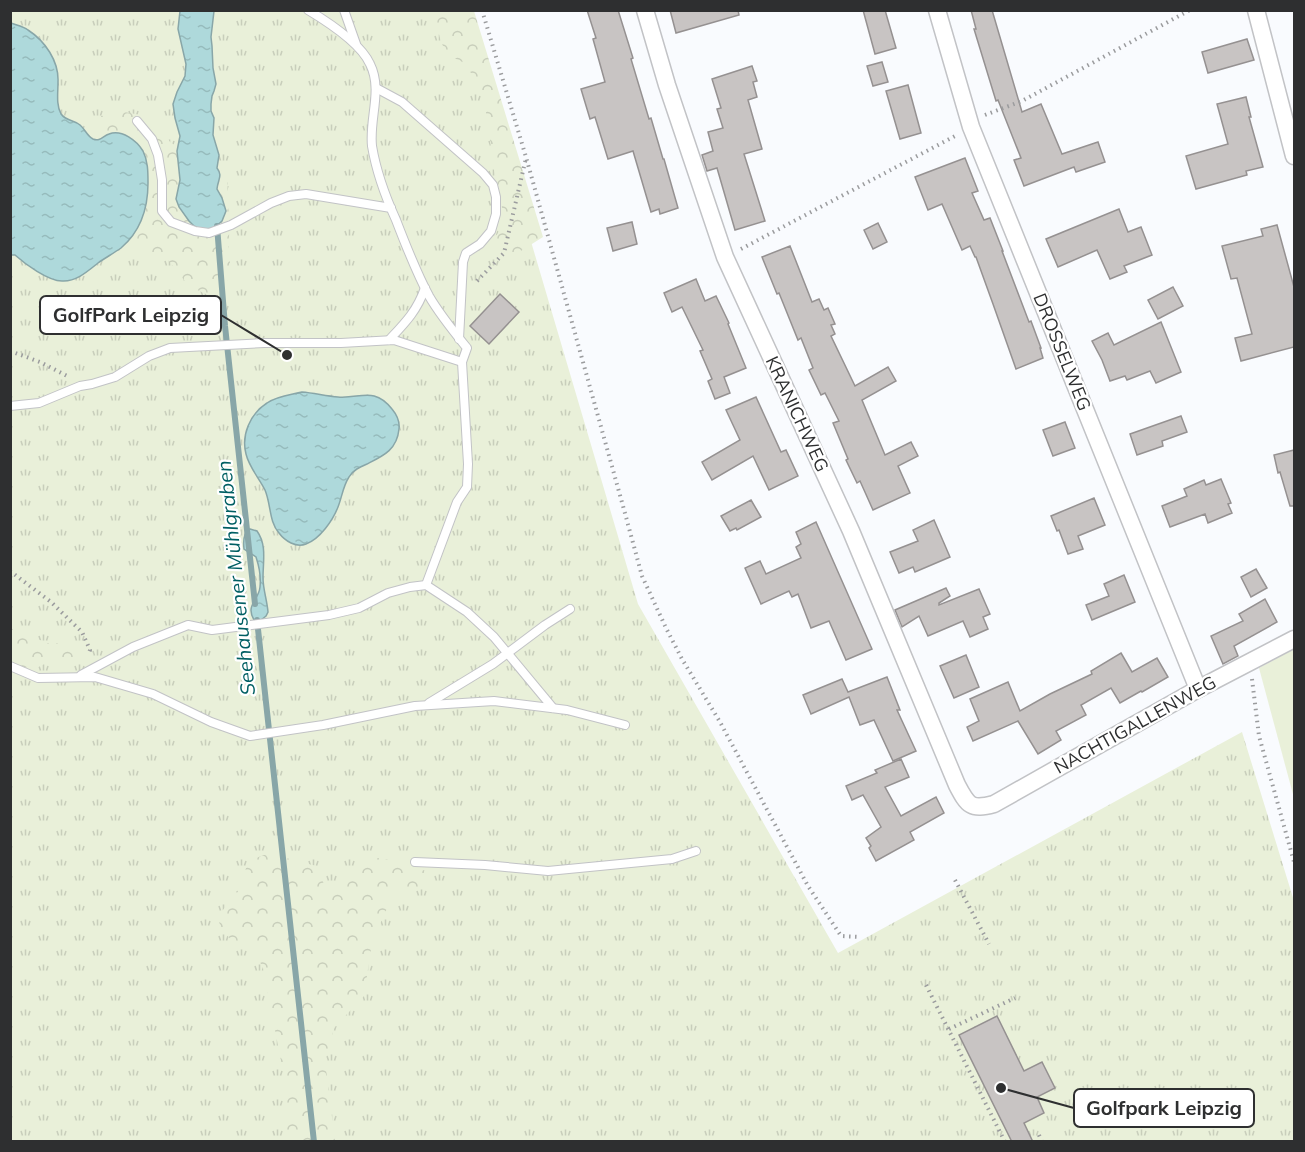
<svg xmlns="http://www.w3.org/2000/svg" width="1305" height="1152" font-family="Mulish,sans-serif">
<defs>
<pattern id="grass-tufts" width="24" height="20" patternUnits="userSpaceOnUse" patternTransform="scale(1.5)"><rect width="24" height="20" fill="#e9f0d9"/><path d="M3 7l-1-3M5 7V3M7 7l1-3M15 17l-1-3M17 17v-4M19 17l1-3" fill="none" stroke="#c8cebb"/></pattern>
<pattern id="forest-crowns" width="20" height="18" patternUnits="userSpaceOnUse" patternTransform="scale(1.5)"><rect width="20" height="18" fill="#e9f0d9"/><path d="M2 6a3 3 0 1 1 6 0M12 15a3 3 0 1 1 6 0" fill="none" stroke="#c8cebb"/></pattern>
<pattern id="water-ripples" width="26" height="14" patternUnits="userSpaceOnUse" patternTransform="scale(1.5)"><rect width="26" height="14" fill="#aed9db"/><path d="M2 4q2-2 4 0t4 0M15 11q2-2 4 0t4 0" fill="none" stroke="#96bbbc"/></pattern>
</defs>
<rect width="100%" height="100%" fill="#f9fbfe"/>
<path fill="url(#grass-tufts)" d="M10,11H453L491,106L638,604L838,953L1242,732L1294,901V1141H11Z"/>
<g fill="url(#forest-crowns)">
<path d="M433,11H474L543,237L516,254L490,244L498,233L503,215L500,194L493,166L489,130L485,106L467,64C435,51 443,39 433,11Z"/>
<path d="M124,112L141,115L161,127L170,142L184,151L200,158L228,175L227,201L230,219L228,254L233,276L210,296L189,286L168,260L140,251L133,245C132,224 136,177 123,161C112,146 96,134 84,119Z"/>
<path d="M10,628L47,643H67L77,649L74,658L69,663L46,662C36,671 31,668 19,666L13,652L11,650Z"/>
<path d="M264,855H275L316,866L330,898L365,856L403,862L428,872L435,886L393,895L372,942L364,996L334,1028L325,1061L335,1141H287L286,1087L263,968L253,948L234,944L220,926L218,916L240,889L248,861Z"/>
</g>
<path fill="#e9f0d9" d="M1294,649V798L1259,668Z"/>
<g fill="url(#water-ripples)" stroke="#88a6a8" stroke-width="1.5">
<path d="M180,11H214L211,37L212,46L213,68L216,84L214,91L212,96L211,104V111L214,118L213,135L219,155L217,168C223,176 218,179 217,189L222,198L226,211L222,221L214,228L201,230L194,226L189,221L179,207L176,199L180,180L177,151L180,136L175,118L173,104L177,92L185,76L186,64L178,29Z"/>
<path d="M11,23C16,25 23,26 28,30C45,41 59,61 58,82C58,93 56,105 61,114C66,121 74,120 80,125C85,129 87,136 93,139C100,142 103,136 109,134C122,129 137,141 143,151C148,161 148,172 148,183C148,208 141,231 121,248C114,253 105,258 98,263C88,271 76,282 62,281C48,281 25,264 15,255H11Z"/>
<path d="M302,392C314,393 326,396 338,397C360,399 374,386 392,409C397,415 400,421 399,429C397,450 383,456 367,464C360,467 353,470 349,477C343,486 342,497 338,507C333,520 320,539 306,544C296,548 285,541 279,533C269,522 271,504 265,490C259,478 249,467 246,454C241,435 250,414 267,403C277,396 290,395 302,392Z"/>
<path d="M250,529L257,531C267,545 263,561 263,578C263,589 267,600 268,612L266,616L261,620H254C245,605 259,600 260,587C261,578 259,566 256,557L244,549C243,541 243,533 250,529Z"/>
</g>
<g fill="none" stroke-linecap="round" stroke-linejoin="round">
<g stroke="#88a6a8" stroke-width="6">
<path d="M217,226L225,326L255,604"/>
<path d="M257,620L314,1142"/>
</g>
</g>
<g fill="#c8c4c3" stroke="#959191" stroke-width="1.5">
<path d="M587,10H618L633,58L631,59L649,119L651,118L663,159H664L678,208L660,214L659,209L651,212L633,151L608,159L595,117L590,119L581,89L605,82L593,39L596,38Z"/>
<path d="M670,10H738L739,15L676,33Z"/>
<path d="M863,10H885L896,48L875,54Z"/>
<path d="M971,10H992L1022,112L1041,104L1062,154L1098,142L1105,162L1076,172L1074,167L1024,186L1014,160L1021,158L998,100L996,101L974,29H976Z"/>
<path d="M1247,39L1254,60L1208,73L1202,52Z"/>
<path d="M882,62L888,82L873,86L867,66Z"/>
<path d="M752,66L757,81L753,82L757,97L748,100L762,149L744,154L765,221L735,230L717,168L707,171L702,155L713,151L708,132L723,128L717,109L721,108L712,79Z"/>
<path d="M908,85L921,133L900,139L886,91Z"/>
<path d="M1246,97L1251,117H1249L1263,167L1246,171L1247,175L1196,189L1186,156L1228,144L1217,104Z"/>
<path d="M965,158L978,191L972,193L984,220L990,218L1003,251H1002L1029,322L1031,321L1041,348H1040L1043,358L1016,369L993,304L976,257H975L970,246L962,250L942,204L928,210L915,177Z"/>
<path d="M1119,209L1128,232L1141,227L1152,255L1124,266L1127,272L1110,279L1097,250L1058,267L1046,239Z"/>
<path d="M632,222L637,244L613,251L607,228Z"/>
<path d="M878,223L887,242L873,249L864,230Z"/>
<path d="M1277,225L1294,287V347L1241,361L1235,338L1252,334L1237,278L1231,279L1222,246L1263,236L1261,229Z"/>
<path d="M790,246L812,302L819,299L824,310L828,308L835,324L831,325L835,334L831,336L855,386L888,367L896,381L862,400L885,455L911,442L918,456L898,466L910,493L873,510L860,481L857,483L846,460L848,459L833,423L839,421L825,393L821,395L809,370L813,368L801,338L798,340L779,293L777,294L762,257Z"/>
<path d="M696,279L705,301L716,296L729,323L728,324L746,368L724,377L730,393L715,399L708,381L712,379L700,351L703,350L682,307L672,312L664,293Z"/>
<path d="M1173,287L1183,306L1158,319L1148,300Z"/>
<path d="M500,294L519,312L489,344L470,326Z"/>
<path d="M1161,322L1181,372L1156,383L1150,371L1127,380L1125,376L1110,381L1102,360L1092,341L1108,333L1114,345Z"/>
<path d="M756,397L781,452L786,450L798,476L769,490L753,456L712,480L702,462L740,440L726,410Z"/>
<path d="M1181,416L1187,432L1162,441L1163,446L1137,455L1130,434Z"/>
<path d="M1065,422L1075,448L1053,456L1043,430Z"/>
<path d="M1294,450V506H1290L1280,472L1278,473L1274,455Z"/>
<path d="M1221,479L1231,503L1228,504L1232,513L1208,523L1205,514L1170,527L1162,506L1187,496L1184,489L1204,480L1206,485Z"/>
<path d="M1094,498L1105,525L1078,536L1083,549L1068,554L1059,530L1057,531L1051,516Z"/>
<path d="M751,500L761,517L737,530L736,528L730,531L721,516Z"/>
<path d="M934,520L950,557L915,572L913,567L899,573L890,552L918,541L913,530Z"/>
<path d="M816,522L872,649L846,660L829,621L811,628L798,594L792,597L789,591L761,604L745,568L760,561L766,574L801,558L796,547L801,544L796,532Z"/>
<path d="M1256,569L1267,588L1251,597L1241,577Z"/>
<path d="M1124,575L1135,602L1092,620L1086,605L1109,596L1104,584Z"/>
<path d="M946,588L950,596L939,603V605L979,589L990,614L983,617L988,629L970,637L963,621L928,636L919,616L902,627L895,610Z"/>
<path d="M1265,599L1277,622L1234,646L1238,656L1223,664L1211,636L1243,621L1239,614Z"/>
<path d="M1121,653L1132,672L1157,658L1168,677L1142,692L1141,691L1120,703L1111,688L1081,705L1086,715L1056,731L1061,740L1038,754L1018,721L973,741L967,727L979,721L970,699L1008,682L1020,711L1050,694L1092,674L1091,671Z"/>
<path d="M966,655L979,687L954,698L940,666Z"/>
<path d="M887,677L900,710H897L916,751L893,761L874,720L860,725L849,697L811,714L803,695L842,679L848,692Z"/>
<path d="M901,759L909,777L885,787L901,816L936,797L944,813L910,832L914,840L876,861L869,848L871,846L866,838L881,827L863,795L852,800L846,786L877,773L875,770Z"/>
<path d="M997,1016L1024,1071L1042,1062L1055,1088L1037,1097L1044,1113L1024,1123L1033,1142H1012L959,1035Z"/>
</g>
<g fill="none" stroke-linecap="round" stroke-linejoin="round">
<defs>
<g id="service">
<path d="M308,10C328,22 361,44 370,64C383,90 369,118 372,146C376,170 386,198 396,220C406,246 416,272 429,296C440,315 454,332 467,348L462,362L468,464L467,487L457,502L426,585"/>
<path d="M344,10L356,44"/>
<path d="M376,88L402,102L483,173L493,185L496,197V214L491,231L480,244L466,253L463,262L459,339"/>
<path d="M137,121L152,139L158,155L162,180V211L171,222L195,231L209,233L231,225L271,203L289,196L306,194L391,208"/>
<path d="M389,340C405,323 417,311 425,288"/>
<path d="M10,406L39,403L80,386L92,384L115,377L149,356L170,348L264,343H341L394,340L462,362"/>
<path d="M10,666L38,678L95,677L153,694L211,722L250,736L323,725L415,706L494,701L567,710L625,725"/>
<path d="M81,675L133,647L188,625L212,630L329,615L359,608L388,593L410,587L426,585L467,612L494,637L553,708"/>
<path d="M429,703L493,664L545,625L570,609"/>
<path d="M415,862L485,865L548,871L672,859L696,851"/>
</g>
<g id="minor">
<path d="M645,10L667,85L725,257L851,531L957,785C968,806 971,810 994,804L1198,689L1294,639"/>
<path d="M937,10L971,127L1198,689"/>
<path d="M1256,10L1294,156"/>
</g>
</defs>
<use href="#service" stroke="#c2c3c6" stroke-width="10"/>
<use href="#minor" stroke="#c2c3c6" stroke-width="19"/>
<g stroke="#9b9c9e" stroke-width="4" stroke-dasharray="1.5 4.5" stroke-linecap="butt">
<path d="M482,10L526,157L623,506L642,576L666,628L682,659L720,722L808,886L841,936L861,937"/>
<path d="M985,115L1022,101L1190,10"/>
<path d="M741,249L957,135"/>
<path d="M477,281L504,253L526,158"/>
<path d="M10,351L40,362L69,377"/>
<path d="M10,571L51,602L82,632L90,650L88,655"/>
<path d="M1252,679L1259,736L1294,862"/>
<path d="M955,880L989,944"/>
<path d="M926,985L1005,1142"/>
<path d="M949,1029L1015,998"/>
<path d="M1039,1135L1042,1142"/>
</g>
<use href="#service" stroke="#fff" stroke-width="8"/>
<use href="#minor" stroke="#fff" stroke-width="16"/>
</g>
<g text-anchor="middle" stroke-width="4.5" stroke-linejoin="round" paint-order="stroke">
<g font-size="18" fill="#2e2f30" stroke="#fff">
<text transform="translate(1062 352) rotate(68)" y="6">DROSSELWEG</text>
<text transform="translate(797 414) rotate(65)" y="6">KRANICHWEG</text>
<text transform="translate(1135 725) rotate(-29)" y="6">NACHTIGALLENWEG</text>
</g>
<g font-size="20" font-style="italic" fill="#005f63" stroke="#fff">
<text transform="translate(236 578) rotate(-96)" y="7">Seehausener Mühlgraben</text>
</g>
</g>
<path fill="none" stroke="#2e2f30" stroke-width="2" d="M287 355L221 315M1001 1088L1074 1108"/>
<g fill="#2e2f30" stroke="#fff" stroke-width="2">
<circle cx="287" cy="355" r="6"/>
<circle cx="1001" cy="1088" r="6"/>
</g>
<g fill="#fff" stroke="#2e2f30" stroke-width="2">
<rect x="40" y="296" width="181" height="38" rx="6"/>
<rect x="1074" y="1089" width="180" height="38" rx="6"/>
</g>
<g font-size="20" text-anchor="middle" font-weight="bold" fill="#2e2f30">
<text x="131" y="322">GolfPark Leipzig</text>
<text x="1164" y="1115">Golfpark Leipzig</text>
</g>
<rect width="1305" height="1152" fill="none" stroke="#2e2f30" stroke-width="24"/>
</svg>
